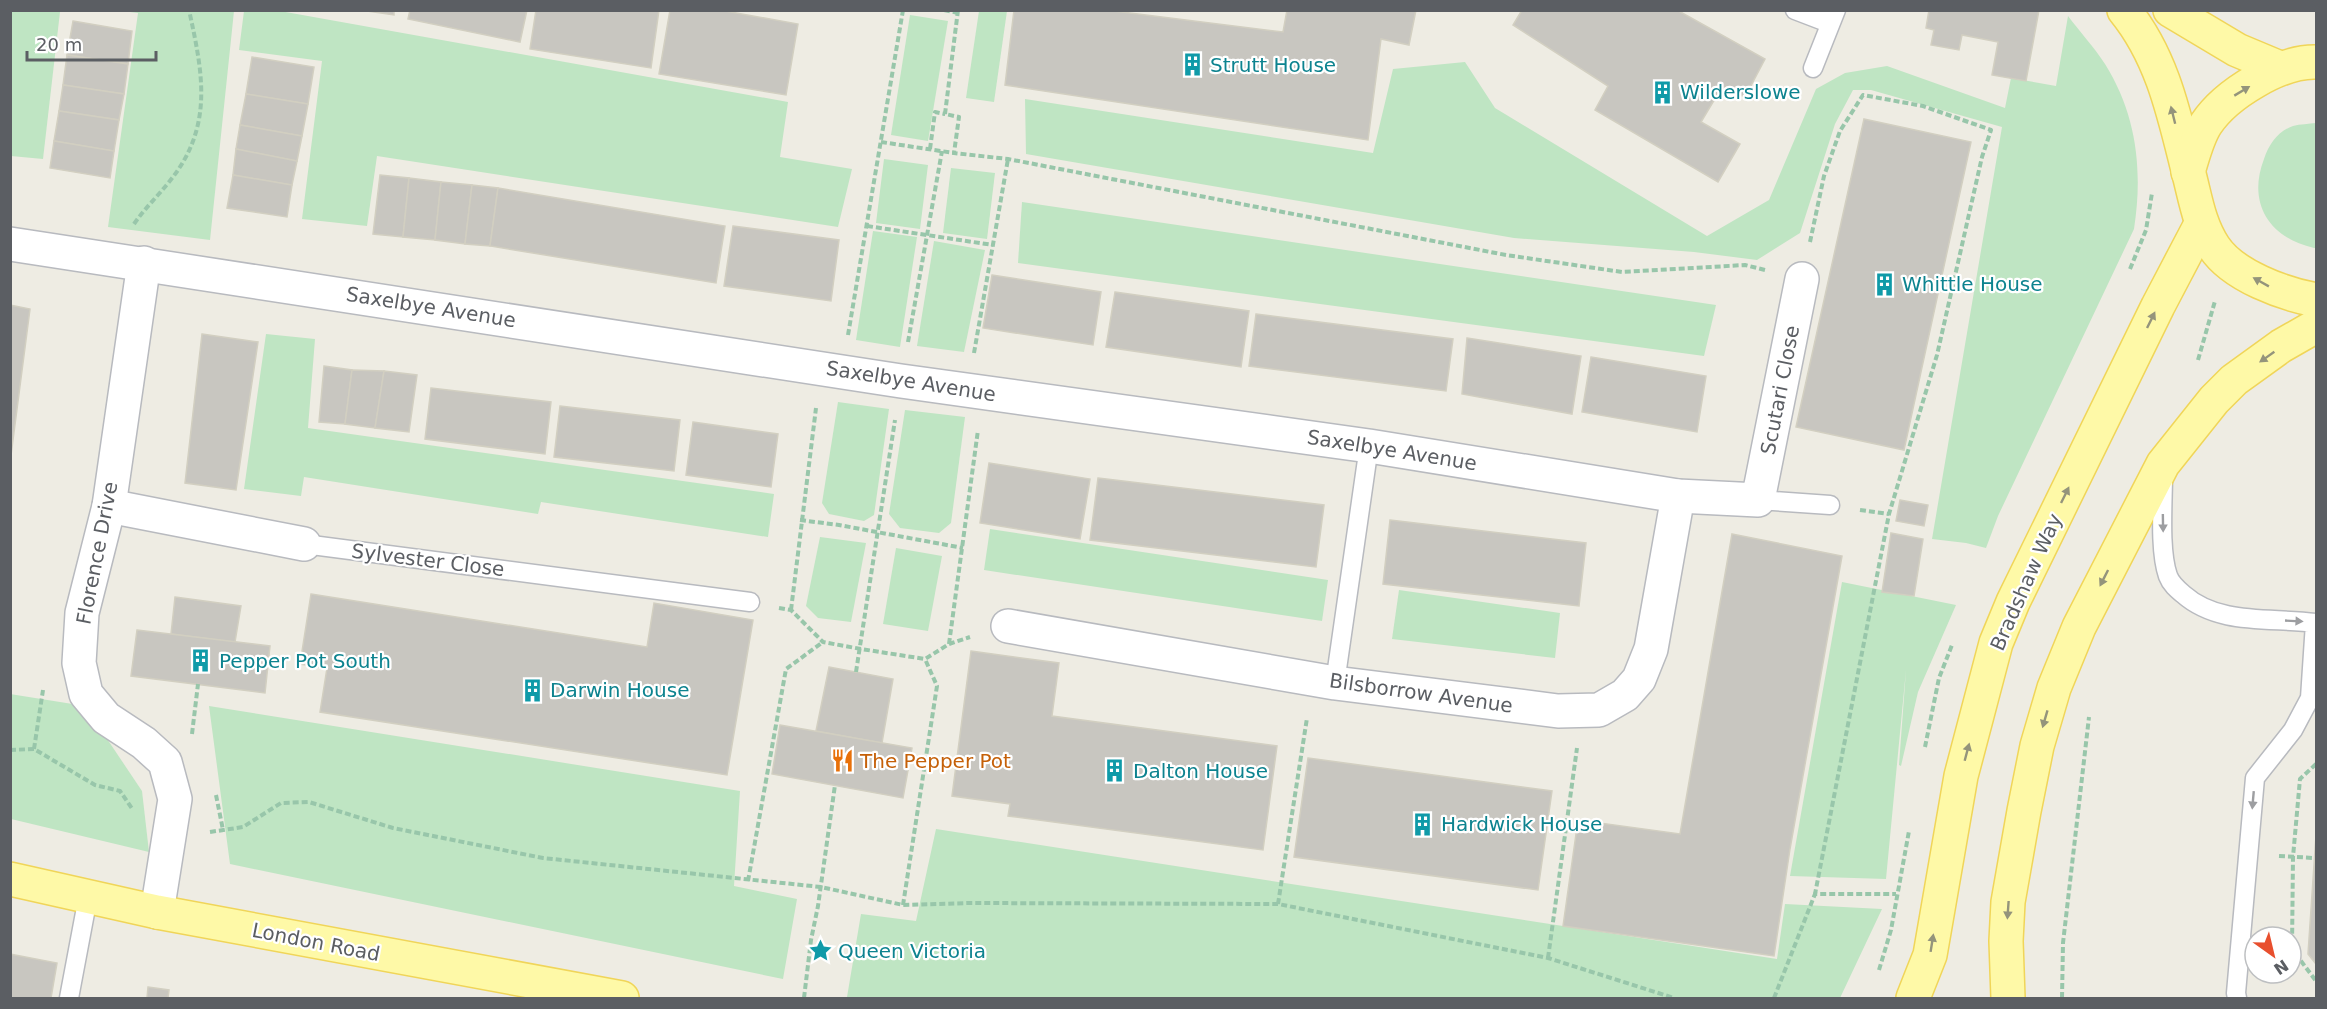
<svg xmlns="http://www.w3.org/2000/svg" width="2327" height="1009" font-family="'DejaVu Sans',sans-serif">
<rect width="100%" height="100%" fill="#eeece3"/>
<g fill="#bfe5c3">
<path d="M55,11L60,12L43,159L11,156V11Z"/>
<path d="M122,11H234L210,240L108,227L138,13Z"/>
<path d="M244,11H280L788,102L780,157L852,169L838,227L377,156L367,226L302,219L322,61L239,50Z"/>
<path d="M979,11H1007L994,102L966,98Z"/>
<path d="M910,15L948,21L928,141L891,135Z"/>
<path d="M2068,16C2080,32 2094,47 2105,64C2137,115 2143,171 2134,229L1998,516L1986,548L1966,543L1932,539L2002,127L1871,90H1853L1835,124L1800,233L1757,260L1694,252L1514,238L1026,154L1025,99L1373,153L1393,69L1465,62L1495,108L1707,236L1769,200L1816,89L1845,73L1887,66L2005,108L2011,78L2056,86Z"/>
<path d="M2316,123V248H2314C2269,238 2247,203 2264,159C2269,144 2278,131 2293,126C2300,124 2309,124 2316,123Z"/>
<path d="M884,159L928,165L920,229L876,223Z"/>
<path d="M951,168L995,173L987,239L943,233Z"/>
<path d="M1022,202L1716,305L1704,356L1018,263Z"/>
<path d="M873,231L917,237L900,347L856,340Z"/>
<path d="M934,241L985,250L964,352L917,346Z"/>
<path d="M266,334L315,339L308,428L774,494L768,537L541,502L538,514L304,477L301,496L244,489Z"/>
<path d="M838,402L889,409L874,515L864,521L829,514L822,503Z"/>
<path d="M905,410L965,417L951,523L939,533L900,528L889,514Z"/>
<path d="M990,529L1328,580L1322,621L984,570Z"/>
<path d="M820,537L866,543L851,622L818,618L806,606Z"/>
<path d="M896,548L942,556L928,631L883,624Z"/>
<path d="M1842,582L1956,605L1918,692L1901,766L1899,765L1906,670L1886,879L1790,876Z"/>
<path d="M1399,590L1560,613L1555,658L1392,639Z"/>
<path d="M10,694L85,706L142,791L149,852L11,819Z"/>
<path d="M209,706L740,791L734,886L797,899L783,979L230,864Z"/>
<path d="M936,829L1777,959L1785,904L1882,909L1840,998L847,997L861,914L916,921Z"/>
</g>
<g fill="#c8c6c0" stroke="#d2cfc1" stroke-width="1.5">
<path d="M360,10H394V15Z"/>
<path d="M410,10H527L520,42L408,19Z"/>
<path d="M536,10H659L651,68L530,49Z"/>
<path d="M670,10H720L798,24L786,95L659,74Z"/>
<path d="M1014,10H1106L1283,32L1287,10H1416L1409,45L1381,39L1368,140L1005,85Z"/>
<path d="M1522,10H1677L1765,59L1745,97L1722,87L1701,122L1740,144L1718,182L1595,110L1608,86L1513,25Z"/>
<path d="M1929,10H2039L2026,81L1992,75L1998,42L1962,35L1959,50L1931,45L1934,30L1926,28Z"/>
<path d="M73,21L132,31L128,64L67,55Z"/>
<path d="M67,55L128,64L124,94L63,85Z"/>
<path d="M252,57L314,67L308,104L246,94Z"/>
<path d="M63,85L124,94L119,120L59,111Z"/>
<path d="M246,94L308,104L302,136L240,125Z"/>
<path d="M59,111L119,120L114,151L54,141Z"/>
<path d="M1864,119L1971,142L1904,450L1796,427Z"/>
<path d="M240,125L302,136L297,161L236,149Z"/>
<path d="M54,141L114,151L110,178L50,168Z"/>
<path d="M236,149L297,161L292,185L233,175Z"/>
<path d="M233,175L292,185L287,217L227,208Z"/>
<path d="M380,175L409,178L403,237L373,234Z"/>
<path d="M409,178L441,182L435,240L403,237Z"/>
<path d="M441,182L472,185L465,244L435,240Z"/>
<path d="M472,185L498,188L490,246L465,244Z"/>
<path d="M498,188L725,226L716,283L490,246Z"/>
<path d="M733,226L839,240L831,301L724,286Z"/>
<path d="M992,275L1101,292L1093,345L983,328Z"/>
<path d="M1115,292L1249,311L1241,367L1106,347Z"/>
<path d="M10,305L30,309L10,463Z"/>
<path d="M1256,314L1453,339L1446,391L1249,366Z"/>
<path d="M202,334L258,342L236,490L185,483Z"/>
<path d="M1467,338L1581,356L1572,414L1462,394Z"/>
<path d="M1591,357L1706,376L1697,432L1582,412Z"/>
<path d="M324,366L352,370L345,424L319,422Z"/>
<path d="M352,370L384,371L375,428L345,424Z"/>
<path d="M384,371L417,375L409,432L375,428Z"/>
<path d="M431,388L551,402L545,454L425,439Z"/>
<path d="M560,406L680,420L674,471L554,457Z"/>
<path d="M693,422L778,434L771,487L686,475Z"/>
<path d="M989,463L1090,479L1080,539L980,523Z"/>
<path d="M1098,478L1324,505L1316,567L1090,540Z"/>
<path d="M1900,500L1928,505L1924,526L1896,521Z"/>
<path d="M1390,520L1586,543L1579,606L1383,584Z"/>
<path d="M1891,533L1923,539L1914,596L1882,592Z"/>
<path d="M1732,534L1842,556L1790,849L1774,956L1563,926L1578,820L1680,834Z"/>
<path d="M311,594L647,647L654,603L753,620L727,775L320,712L327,668L300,664Z"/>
<path d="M175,597L241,606L235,642L171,634Z"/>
<path d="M137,630L270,646L265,693L131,676Z"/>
<path d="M971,651L1059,663L1052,716L1277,746L1263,850L1008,816L1010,804L952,796Z"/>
<path d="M829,667L893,679L882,743L816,731Z"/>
<path d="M780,725L912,748L903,798L772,774Z"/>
<path d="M1308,758L1552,791L1538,890L1294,857Z"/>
<path d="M2316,835V964L2308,954Z"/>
<path d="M10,954L57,963L51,998H10Z"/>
<path d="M148,987L169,990L168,998H147Z"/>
</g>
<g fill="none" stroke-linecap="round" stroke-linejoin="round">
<defs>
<g id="lane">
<path d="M1795,10L1829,23"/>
<path d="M1813,68L1836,10"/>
<path d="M2163,475C2163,503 2159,550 2168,576C2171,584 2177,589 2183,594C2219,626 2271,617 2315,623L2310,698L2293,730L2255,778L2236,993L2237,998"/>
<path d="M1758,500L1830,505"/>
<path d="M304,544L750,602"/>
<path d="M1335,683L1369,446"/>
<path d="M69,998L88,897"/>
</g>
<g id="street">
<path d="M10,244L901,381L1369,446L1678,496L1758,500L1802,279"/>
<path d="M144,263L109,506L82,613L79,663L86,694L106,718L144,743L165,762L175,799L157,912"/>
<path d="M109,506L304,544"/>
<path d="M1008,626L1335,683L1558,711L1599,710L1625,695L1639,679L1651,649L1678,496"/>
</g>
<g id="primary">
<path d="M2124,10C2164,59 2175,119 2190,178C2196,202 2200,226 2214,247C2233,276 2284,294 2316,300"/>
<path d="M2170,10L2237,50L2280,68"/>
<path d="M2188,172C2193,156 2197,138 2206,124C2226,94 2280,61 2316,62"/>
<path d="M10,879L157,912L622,998"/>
<path d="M1913,998L1930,955L1961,776L1996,643L2013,602L2158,306L2201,224"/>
<path d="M2008,998L2006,941L2008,902L2024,811L2037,746L2054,688L2079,627L2163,464L2214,400L2234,380L2281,346L2316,326"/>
</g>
</defs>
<use href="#lane" stroke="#b8babf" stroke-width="21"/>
<use href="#street" stroke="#b8babf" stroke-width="36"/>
<use href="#primary" stroke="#f0d559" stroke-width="36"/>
<g stroke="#98c6aa" stroke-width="4" stroke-dasharray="6 3" stroke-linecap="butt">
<path d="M944,10L958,13"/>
<path d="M958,10L945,114L959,117L954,153L1008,159L1506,255L1622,272L1745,265L1765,270"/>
<path d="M881,142L954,153"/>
<path d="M930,149L935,112L945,114"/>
<path d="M134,224C145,208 157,197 169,182C214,127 203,74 189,10"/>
<path d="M867,226L993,245"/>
<path d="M1810,242L1824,176L1840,131L1863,95L1923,106L1991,130L1982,157L1937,355L1889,514L1815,894"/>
<path d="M2130,269L2146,230L2152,193"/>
<path d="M848,335L903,10"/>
<path d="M908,342L942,151"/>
<path d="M974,353L1008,159"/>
<path d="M2198,360L2215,301"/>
<path d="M1860,510L1889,514"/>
<path d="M800,520L839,525L963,548"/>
<path d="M779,608L791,610L823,642L861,649L925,659L949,644L970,637"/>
<path d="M791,610L816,408"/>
<path d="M949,644L978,430"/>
<path d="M856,672L895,420"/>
<path d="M192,734L198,684"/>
<path d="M1925,747L1939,678L1952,645"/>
<path d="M34,749L43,690"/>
<path d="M10,750L34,749L95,785L120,791L133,810"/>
<path d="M2316,764L2300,779L2293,857L2292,949L2316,981"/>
<path d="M216,795L223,830"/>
<path d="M210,832L243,827L281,803L309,802L393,828L543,858L821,887L903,905L970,903L1278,904L1548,958L1674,998"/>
<path d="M2279,856L2314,858"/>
<path d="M748,881L786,669L823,642"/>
<path d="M1278,904L1307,718"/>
<path d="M903,905L937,686L925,659"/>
<path d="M1548,958L1577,748"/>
<path d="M1879,970L1891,930L1909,831"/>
<path d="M804,998L811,940L818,906L835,785"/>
<path d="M1774,998L1815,894H1896"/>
<path d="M2062,998L2063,943L2089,717"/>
</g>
<use href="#lane" stroke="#fff" stroke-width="18"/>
<use href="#street" stroke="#fff" stroke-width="33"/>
<use href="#primary" stroke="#fef9a7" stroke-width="33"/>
</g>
<defs><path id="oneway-solid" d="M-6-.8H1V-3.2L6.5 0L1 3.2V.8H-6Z" transform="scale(1.5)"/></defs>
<g fill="#94947b">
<use href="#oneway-solid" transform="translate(2242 91) rotate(-31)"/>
<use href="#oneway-solid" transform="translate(2173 115) rotate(-104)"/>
<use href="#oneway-solid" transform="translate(2261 282) rotate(-151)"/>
<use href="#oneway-solid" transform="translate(2151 320) rotate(-64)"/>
<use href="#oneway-solid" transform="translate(2267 357) rotate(145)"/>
<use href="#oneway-solid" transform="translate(2065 495) rotate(-64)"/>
<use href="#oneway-solid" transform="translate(2104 578) rotate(117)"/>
<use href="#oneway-solid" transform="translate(2045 719) rotate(106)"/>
<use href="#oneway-solid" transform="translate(1967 752) rotate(-75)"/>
<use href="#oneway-solid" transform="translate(2008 910) rotate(94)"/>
<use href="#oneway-solid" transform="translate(1932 943) rotate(-81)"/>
</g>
<g fill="#9d9ea1">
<use href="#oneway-solid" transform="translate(2163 523) rotate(89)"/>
<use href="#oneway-solid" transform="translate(2294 621) rotate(3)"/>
<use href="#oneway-solid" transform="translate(2253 800) rotate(95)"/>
</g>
<defs>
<symbol id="building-bare" viewBox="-9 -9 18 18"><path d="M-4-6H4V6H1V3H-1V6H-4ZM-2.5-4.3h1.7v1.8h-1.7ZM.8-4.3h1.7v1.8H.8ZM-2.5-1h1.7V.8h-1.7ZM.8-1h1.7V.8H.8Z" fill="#0f9aa8" stroke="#fff" stroke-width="2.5" paint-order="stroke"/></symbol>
<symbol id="restaurant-bare" viewBox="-9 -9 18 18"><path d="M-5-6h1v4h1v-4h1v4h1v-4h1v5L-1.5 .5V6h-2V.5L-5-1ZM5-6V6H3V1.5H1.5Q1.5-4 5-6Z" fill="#e8710a" stroke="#fff" stroke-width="2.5" paint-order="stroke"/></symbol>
<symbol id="sight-bare" viewBox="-9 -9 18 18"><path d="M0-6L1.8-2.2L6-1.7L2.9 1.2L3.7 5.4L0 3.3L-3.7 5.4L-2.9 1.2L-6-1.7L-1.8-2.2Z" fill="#0f9aa8" stroke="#fff" stroke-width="2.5" paint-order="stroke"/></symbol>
</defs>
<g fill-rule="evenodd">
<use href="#building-bare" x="1176" y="48" width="33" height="33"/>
<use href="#building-bare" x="1646" y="76" width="33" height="33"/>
<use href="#building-bare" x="1868" y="268" width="33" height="33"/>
<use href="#building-bare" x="184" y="644" width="33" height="33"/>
<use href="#building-bare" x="516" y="674" width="33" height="33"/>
<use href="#restaurant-bare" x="826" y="744" width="33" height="33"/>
<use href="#building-bare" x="1098" y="754" width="33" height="33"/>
<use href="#building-bare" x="1406" y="808" width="33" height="33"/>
<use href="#sight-bare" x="804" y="934" width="33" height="33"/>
</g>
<g text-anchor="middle" stroke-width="4.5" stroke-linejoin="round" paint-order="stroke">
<g font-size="20" fill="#0d838f" stroke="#fff" text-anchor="start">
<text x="1210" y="72">Strutt House</text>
<text x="1680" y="99">Wilderslowe</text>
<text x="1902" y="291">Whittle House</text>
<text x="219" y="668">Pepper Pot South</text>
<text x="550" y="697">Darwin House</text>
<text x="1133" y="778">Dalton House</text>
<text x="1441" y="831">Hardwick House</text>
<text x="838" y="958">Queen Victoria</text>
</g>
<g font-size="20" fill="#5b5e63" stroke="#fff">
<text transform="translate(431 307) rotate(9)" y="7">Saxelbye Avenue</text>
<text transform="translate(911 381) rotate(9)" y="7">Saxelbye Avenue</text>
<text transform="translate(1780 390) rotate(-79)" y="7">Scutari Close</text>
<text transform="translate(1392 450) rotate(9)" y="7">Saxelbye Avenue</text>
<text transform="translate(97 553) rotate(-79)" y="7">Florence Drive</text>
<text transform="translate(428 560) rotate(7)" y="7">Sylvester Close</text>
<text transform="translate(2026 582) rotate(-66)" y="7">Bradshaw Way</text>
<text transform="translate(1421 693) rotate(8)" y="7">Bilsborrow Avenue</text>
<text transform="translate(316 942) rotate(11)" y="7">London Road</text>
</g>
<g font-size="20" fill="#c56008" stroke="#fff" text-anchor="start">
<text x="860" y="768">The Pepper Pot</text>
</g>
</g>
<rect width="2327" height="1009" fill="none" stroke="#5b5e63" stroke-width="24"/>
<g transform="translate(2273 955) rotate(146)"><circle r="28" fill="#ffffff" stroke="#bdbfc1" stroke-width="1.5"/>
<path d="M0-4.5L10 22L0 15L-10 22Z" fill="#e84f2e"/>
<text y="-9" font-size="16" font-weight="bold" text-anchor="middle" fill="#5b5e63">N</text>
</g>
<path d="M27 51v9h129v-9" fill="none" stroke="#5b5e63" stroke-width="3"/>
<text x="36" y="51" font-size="18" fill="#5b5e63" stroke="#ffffff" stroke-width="4.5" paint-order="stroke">20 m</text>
</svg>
